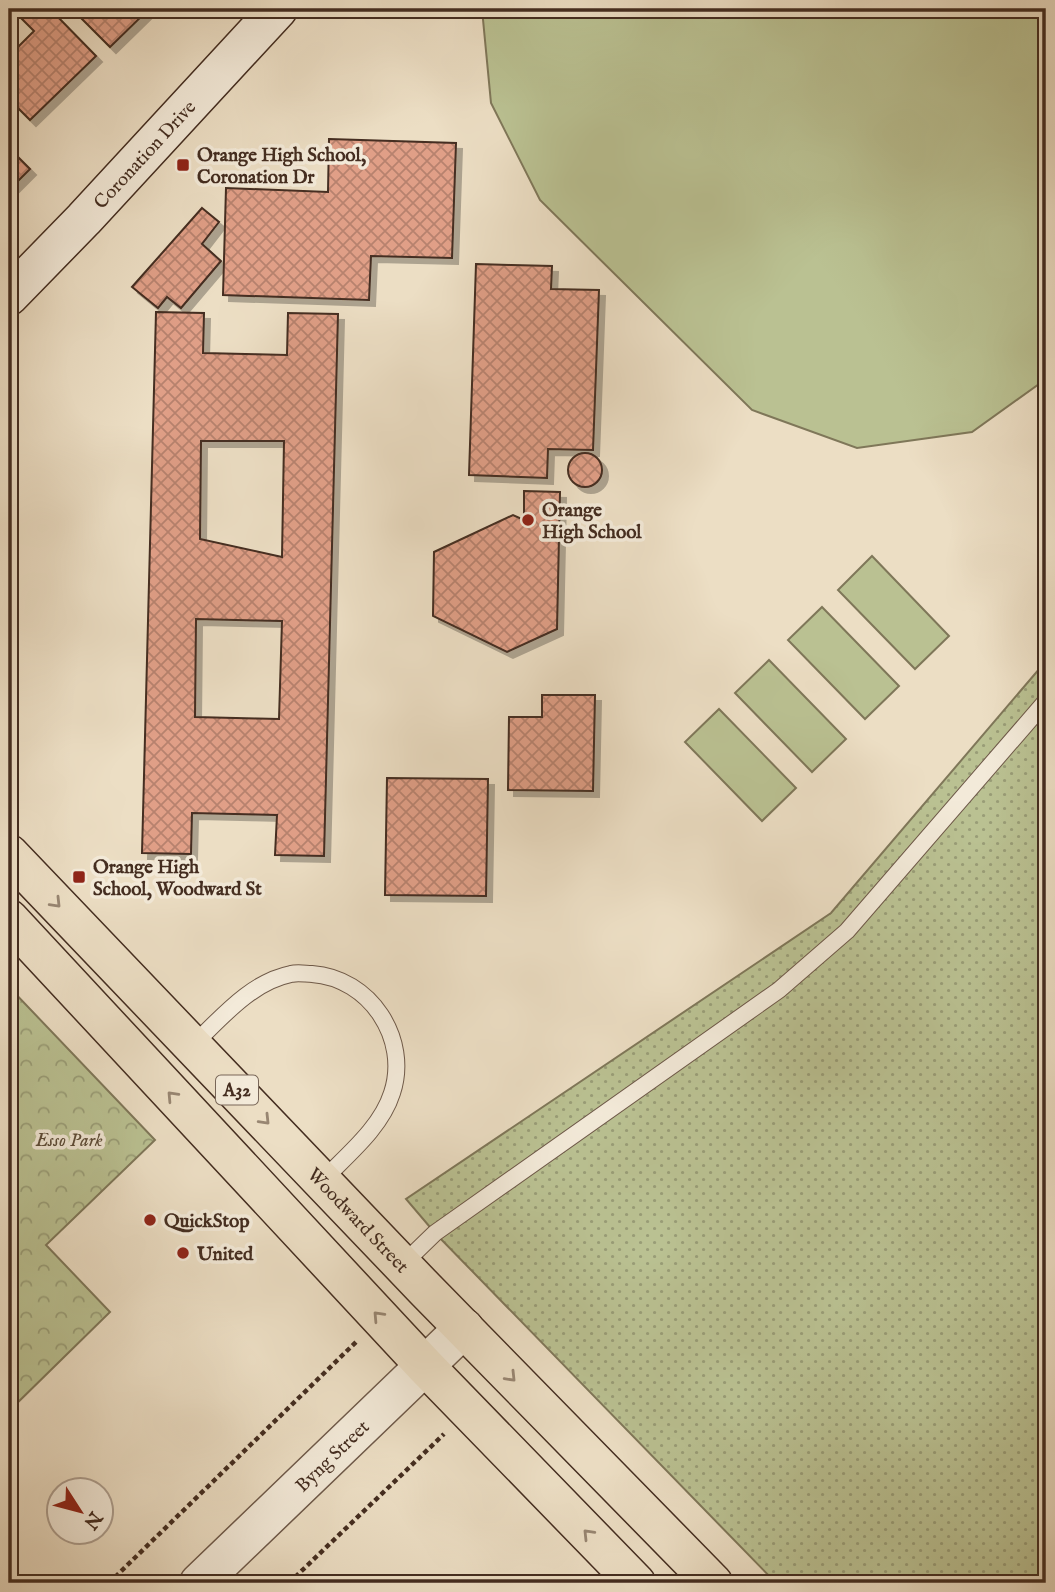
<svg xmlns="http://www.w3.org/2000/svg" width="1055" height="1592" font-family="'IM FELL English',serif">
<defs>
<pattern id="grass-dots" width="8" height="8" patternUnits="userSpaceOnUse" patternTransform="scale(1.75)"><rect width="8" height="8" fill="#bac192"/><path d="M2 2h.1M6 6h.1" fill="none" stroke="#999d77" stroke-width="1.8" stroke-linecap="round"/></pattern>
<pattern id="park-crowns" width="20" height="18" patternUnits="userSpaceOnUse" patternTransform="scale(1.75)"><rect width="20" height="18" fill="#bac192"/><path d="M2 6a3 3 0 1 1 6 0M12 15a3 3 0 1 1 6 0" fill="none" stroke="#999d77"/></pattern>
<pattern id="building-cross-hatch" width="8" height="8" patternUnits="userSpaceOnUse" patternTransform="scale(1.75)"><rect width="8" height="8" fill="#e09f87"/><path d="M0 0l8 8M0 8l8-8" fill="none" stroke="#b7826e"/></pattern>
<filter id="shadow"><feDropShadow dx="6" dy="6" stdDeviation="0" flood-color="#0004"/></filter>
</defs>
<rect width="100%" height="100%" fill="#ecdec4"/>
<filter id="stains"><feTurbulence type="fractalNoise" baseFrequency=".00286" numOctaves="4"/><feColorMatrix values="0 0 0 0 .2 0 0 0 0 .09 0 0 0 0 .02 0 0 0 .5 -.17"/></filter>
<radialGradient id="worn" r=".72"><stop offset=".6" stop-color="#630" stop-opacity="0"/><stop offset="1" stop-color="#630" stop-opacity=".3"/></radialGradient>
<path fill="url(#grass-dots)" stroke="#7f7759" stroke-width="2" d="M1046,661V1583H776L435,1233L406,1199L831,913Z"/>
<path fill="url(#park-crowns)" stroke="#7f7759" stroke-width="2" d="M9,987L155,1140L46,1245L110,1312L9,1411Z"/>
<g fill="#bac192" stroke="#7f7759" stroke-width="2">
<path d="M482,9H1046V379L972,432L857,448L752,410L540,200L491,103Z"/>
<path d="M872,556L949,636L915,669L838,590Z"/>
<path d="M822,607L899,686L865,719L788,640Z"/>
<path d="M769,660L846,739L812,772L735,693Z"/>
<path d="M719,709L796,788L762,821L685,742Z"/>
</g>
<g fill="url(#building-cross-hatch)" stroke="#442d20" stroke-width="2" fill-rule="evenodd" filter="url(#shadow)">
<path d="M12,9H50L96,56L30,120L9,99V56L34,31Z"/>
<path d="M72,9H149L110,47Z"/>
<path d="M329,139L456,143L452,258L371,256L369,300L223,295L226,188L328,192Z"/>
<path d="M9,148L30,169L9,190Z"/>
<path d="M202,208L219,222L202,244L221,261L181,308L167,297L158,308L132,287Z"/>
<path d="M476,264L552,266L551,289L599,290L593,450L548,449L547,478L469,475Z"/>
<path d="M156,312L204,313L203,353L287,355L288,313L338,314L324,856L275,855L277,815L192,813L191,854L142,853ZM201,441H284L282,557L200,539ZM196,619L282,621L279,719L195,717Z"/>
<circle cx="585" cy="470" r="17"/>
<path d="M524,491L560,492L557,629L507,652L433,616L434,552L513,515L524,520Z"/>
<path d="M542,695H595L593,791L508,790L509,717H542Z"/>
<path d="M387,778L488,779L486,896L385,895Z"/>
</g>
<g fill="none" stroke-linecap="round" stroke-linejoin="round">
<defs>
<g id="service">
<path d="M193,1045C221,1018 251,982 291,974C298,972 306,974 312,974C370,978 410,1039 392,1093C381,1128 347,1155 323,1180"/>
<path d="M403,1264L435,1233L779,990L847,931L1046,701"/>
</g>
<g id="tertiary">
<path id="s1" d="M199,1583L464,1328"/>
</g>
<g id="secondary">
<path id="s2" d="M9,296L84,219L278,9"/>
</g>
<g id="trunk">
<path id="s3" d="M9,854L425,1289L713,1583"/>
<path d="M9,919L425,1366L636,1583"/>
</g>
</defs>
<use href="#service" stroke="#6e5949" stroke-width="18"/>
<use href="#tertiary" stroke="#6e5949" stroke-width="41"/>
<use href="#secondary" stroke="#442d20" stroke-width="41"/>
<use href="#trunk" stroke="#442d20" stroke-width="41"/>
<g stroke="#442d20" stroke-width="4.5" stroke-dasharray="5 3.5" stroke-linecap="butt">
<path d="M109,1583L356,1342"/>
<path d="M289,1583L444,1434"/>
</g>
<use href="#service" stroke="#f3ead9" stroke-width="16"/>
<use href="#tertiary" stroke="#f3ead9" stroke-width="38"/>
<use href="#secondary" stroke="#f3ead9" stroke-width="38"/>
<use href="#trunk" stroke="#ecdec4" stroke-width="38"/>
</g>
<defs><path id="oneway-chevron" d="M-2-3.5L2.5 0L-2 3.5" fill="none" stroke-width="1.6" stroke-linecap="round" stroke-linejoin="round" transform="scale(1.75)"/></defs>
<g stroke="#988672">
<use href="#oneway-chevron" transform="translate(56 903) rotate(46)"/>
<use href="#oneway-chevron" transform="translate(172 1096) rotate(-133)"/>
<use href="#oneway-chevron" transform="translate(265 1120) rotate(46)"/>
<use href="#oneway-chevron" transform="translate(378 1316) rotate(-133)"/>
<use href="#oneway-chevron" transform="translate(511 1377) rotate(46)"/>
<use href="#oneway-chevron" transform="translate(588 1534) rotate(-134)"/>
</g>
<g fill="#8f2418" stroke="#f3ead9" stroke-width="2.5">
<rect x="176" y="158" width="14" height="14" rx="3.5"/>
<circle cx="528" cy="520" r="7"/>
<rect x="72" y="870" width="14" height="14" rx="3.5"/>
<circle cx="150" cy="1220" r="7"/>
<circle cx="183" cy="1253" r="7"/>
</g>
<g text-anchor="middle" stroke-width="7" stroke-linejoin="round" paint-order="stroke">
<rect fill="#f3ead9" stroke="#786658" stroke-width="2" x="216" y="1075.5" width="42" height="29" rx="5"/>
<g font-size="18" font-weight="bold" fill="#442d20">
<text x="237" y="1096">A32</text>
</g>
<g font-size="19" fill="#442d20" stroke="#f3ead9">
<text dy="7" stroke="none"><textPath href="#s2" startOffset="196">Coronation Drive</textPath></text>
<text dy="7" stroke="none"><textPath href="#s3" startOffset="506">Woodward Street</textPath></text>
<text dy="7" stroke="none"><textPath href="#s1" startOffset="184">Byng Street</textPath></text>
</g>
<g font-size="19" font-weight="bold" fill="#442d20" stroke="#f3ead9" text-anchor="start">
<text x="197" y="161">Orange High School,<tspan x="197" dy="22">Coronation Dr</tspan></text>
<text x="542" y="516">Orange<tspan x="542" dy="22">High School</tspan></text>
<text x="93" y="873">Orange High<tspan x="93" dy="22">School, Woodward St</tspan></text>
<text x="164" y="1227">QuickStop</text>
<text x="197" y="1260">United</text>
</g>
<g font-size="19" font-style="italic" fill="#5c4b37" stroke="#f3ead9">
<text x="69" y="1146">Esso Park</text>
</g>
</g>
<rect width="1055" height="1592" fill="none" stroke="#ecdec4" stroke-width="35"/>
<rect x="10" y="10" width="1034" height="1571" fill="none" stroke="#442d20" stroke-width="3.5"/>
<rect x="18" y="18" width="1020" height="1557" fill="none" stroke="#442d20" stroke-width="2"/>
<g transform="translate(80 1511) rotate(126)"><circle r="33" fill="#f3ead9" stroke="#ad9e8f" stroke-width="2"/>
<path d="M0-5L12 26L0 18L-12 26Z" fill="#8f2418"/>
<text y="-10" font-size="19" font-weight="bold" text-anchor="middle" fill="#442d20">N</text>
</g>
<rect width="100%" height="100%" filter="url(#stains)"/>
<rect width="100%" height="100%" fill="url(#worn)"/>
</svg>
